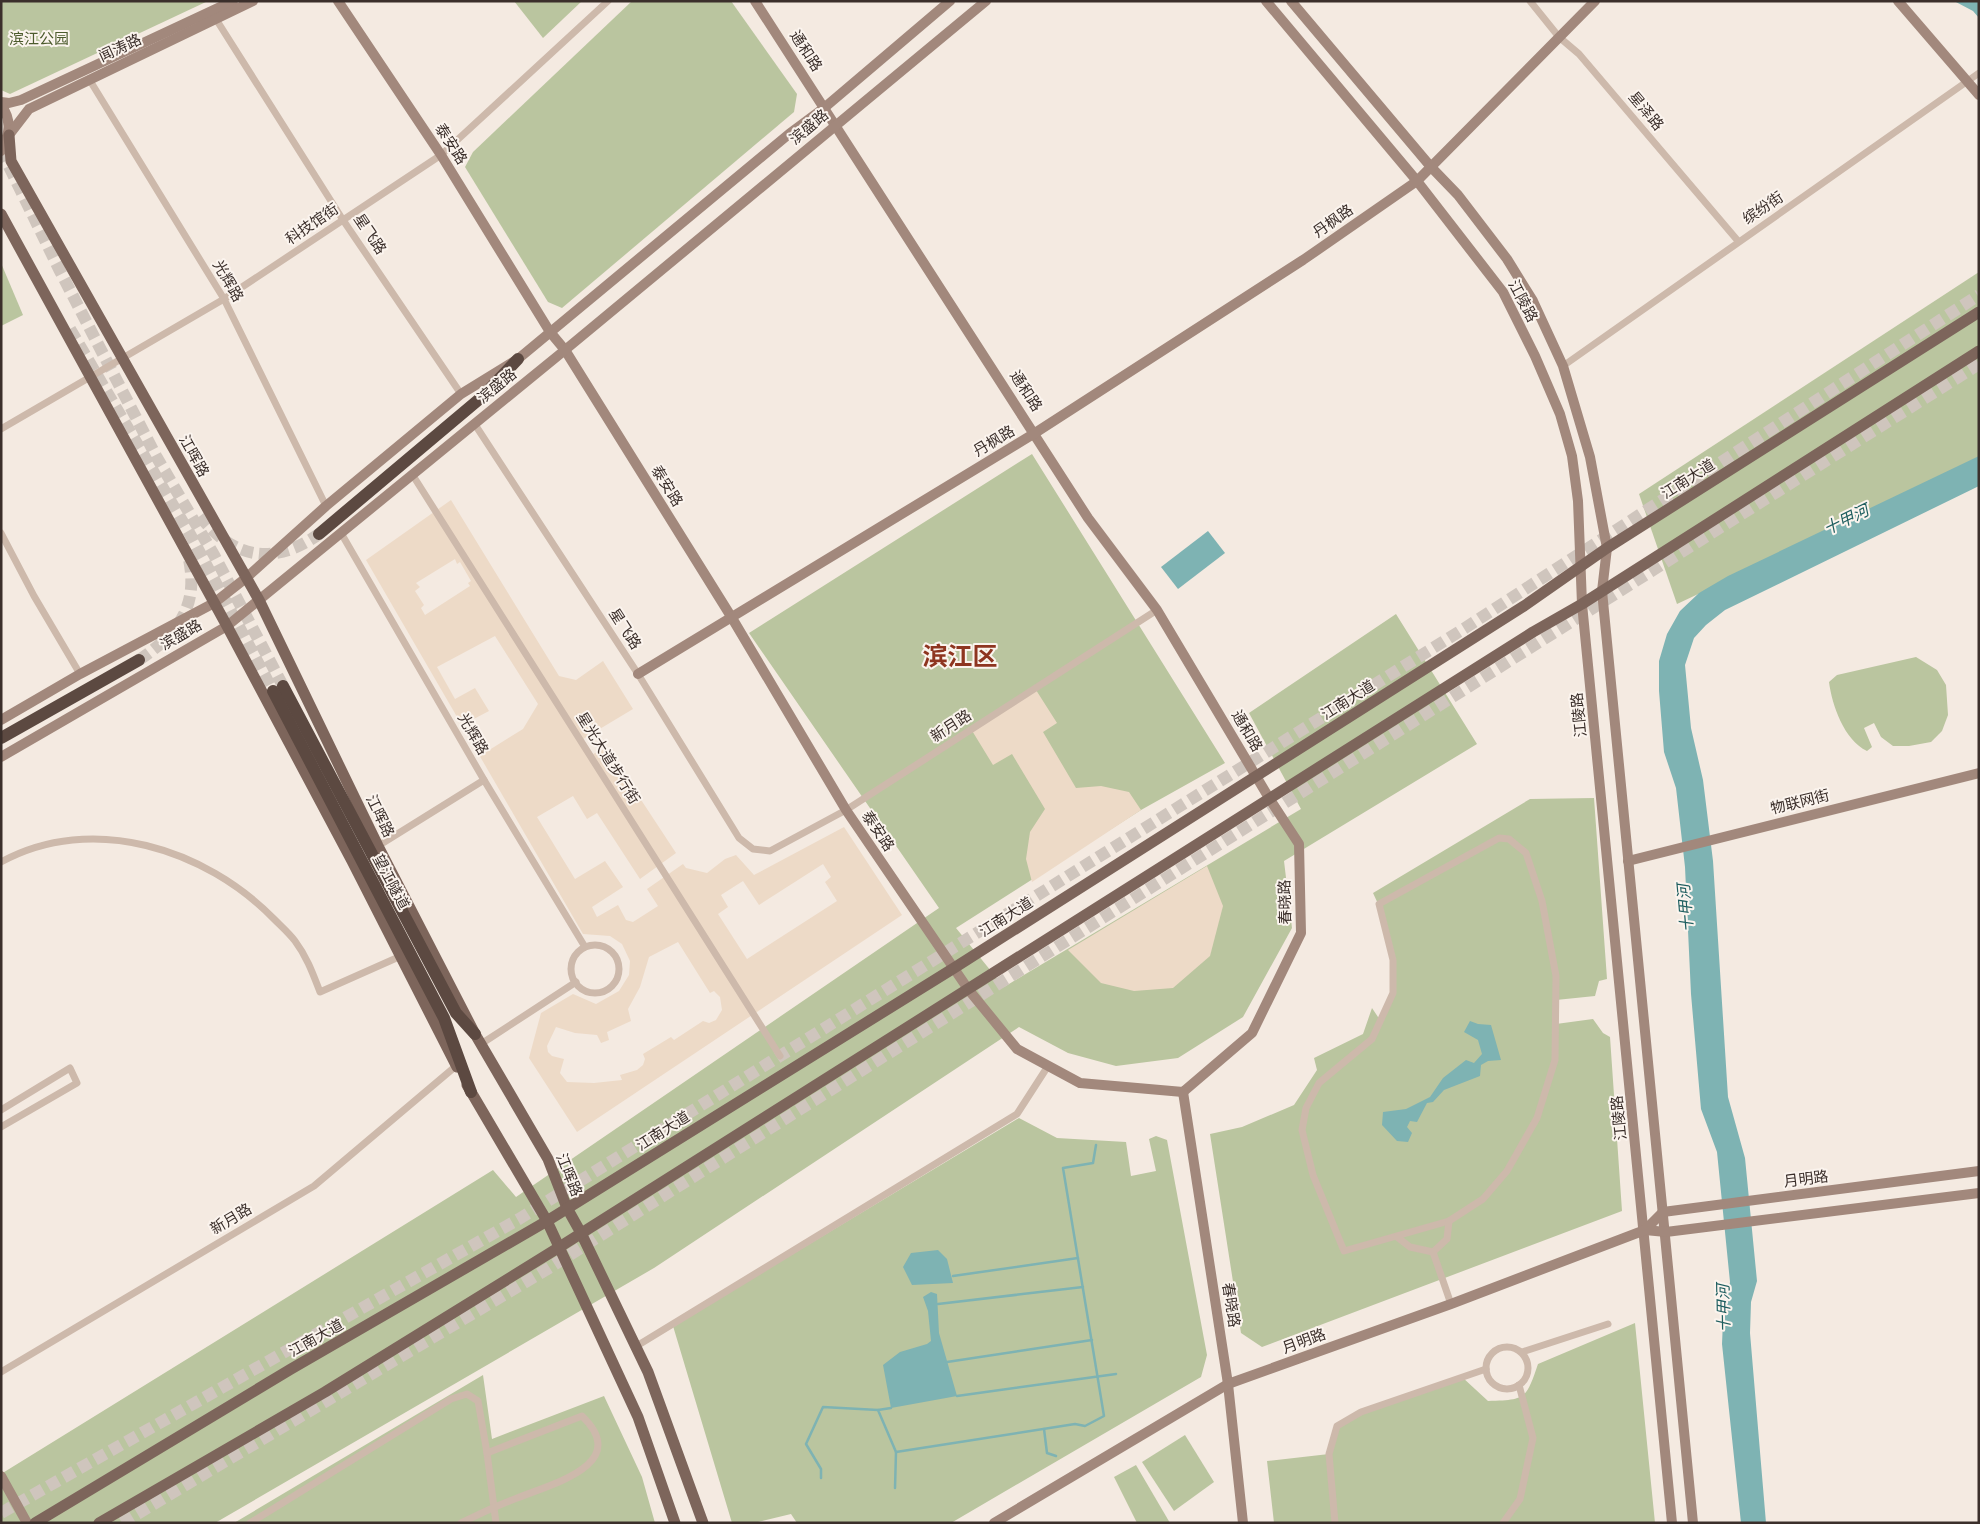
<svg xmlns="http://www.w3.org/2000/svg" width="1980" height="1524" font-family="Karla,'Noto Sans SC',sans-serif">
<rect width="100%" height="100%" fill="#f4eae1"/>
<g fill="#bac59f">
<path d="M1,1H208L10,94L1,90Z"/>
<path d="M514,1H582L543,38Z"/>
<path d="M632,1H731L797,94L794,112L562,308L548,302L465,167L473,152Z"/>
<path d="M1,263L23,315L1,326Z"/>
<path d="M1979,272V462L1677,604L1639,494Z"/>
<path d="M1032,454L1225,763L1141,810L956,928L1004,987L1301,809L1249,713L1396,614L1477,744L1284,861L1292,928L1243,1017L1178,1058L1116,1066L1068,1053L1019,1027L654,1268L215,1523H1V1474L493,1170L516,1197L939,908L749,633Z"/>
<path d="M1916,657L1937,670L1946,685L1948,715L1942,731L1931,742L1909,746H1893L1881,737L1874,723L1864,728L1872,747L1867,751C1844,740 1832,705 1829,682L1837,675Z"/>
<path d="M1594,798L1607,979L1599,981L1595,996L1556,1000V1024L1593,1019L1603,1033L1610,1037L1622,1211L1262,1347L1241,1333L1210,1134L1242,1127L1294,1105L1317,1070L1314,1058L1363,1034L1372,1008L1380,1020C1384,1011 1392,1001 1393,991C1397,959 1387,921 1373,893L1530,799Z"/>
<path d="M1019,1118L1057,1138L1126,1142L1131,1176L1156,1171L1149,1139L1156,1136L1167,1140L1207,1355L1201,1377L951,1523H797L791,1514L754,1523H732L673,1326Z"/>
<path d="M1635,1323L1655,1523H1274L1267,1461L1329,1454L1337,1426L1361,1412L1462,1377L1488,1401C1526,1400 1526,1399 1538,1364Z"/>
<path d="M483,1375L492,1439L604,1396L642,1477L655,1523H234Z"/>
<path d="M1185,1435L1214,1482L1174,1511L1142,1462Z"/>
<path d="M1136,1465L1170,1523H1137L1114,1477Z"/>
</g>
<g fill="#eddac7" fill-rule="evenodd">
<path d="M451,500L559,676L576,680L603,661L633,709L583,739L593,754L607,748L676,853L640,879L597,813L587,819L573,796L537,817L575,879L605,861L623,887L592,907L597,917L618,905L626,920L633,922L658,906L647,889L683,864L686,868L707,873L725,859L736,855L754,875L844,827L902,915L577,1132L529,1058L541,1013L573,994L596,1004L619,991L629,975L630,961L622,944L610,936L583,934L366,560ZM455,559L457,564L460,562L471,581L468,583L470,586L425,615L421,608L424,605L415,591L420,587L416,583ZM495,636L538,704L523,729L486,752L468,722L489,711L475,688L455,699L437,667ZM823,864L831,877L825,882L837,901L747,959L718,914L728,907L721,895L743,881L759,905ZM678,942L710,993L714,991L720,997L722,1010L716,1020L709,1023L703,1021L674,1040L671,1037L643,1054L645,1059L643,1065L637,1070L620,1075L622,1080L594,1083L567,1082L560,1073L564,1059L552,1056L548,1052L547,1046L556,1027L575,1033L597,1035L601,1043L609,1040L607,1032L631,1021L628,1009L640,987L649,957Z"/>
<path d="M1036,690L1057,723L1043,732L1076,788L1101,786L1129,792L1141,810L1032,882L1026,859L1030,832L1045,809L1012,754L993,765L971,729Z"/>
<path d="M1207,866L1223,906L1210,956L1173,988L1134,991L1101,983L1068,950Z"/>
</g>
<g fill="#7eb3b3">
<path d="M1954,1H1979V18L1973,11Z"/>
<path d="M1979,456V486L1725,610L1706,625L1694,638L1685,665L1691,728L1703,780L1713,861L1728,1097L1745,1158L1757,1281L1751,1302L1750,1333L1766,1523H1741L1722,1344L1723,1321L1730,1282L1717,1152L1701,1109L1691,994L1685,867L1676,788L1664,752L1659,691V661L1667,634L1680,611L1699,593L1728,576Z"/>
<path d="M1208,531L1225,553L1178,589L1161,567Z"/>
<path d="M1470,1021L1478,1024L1491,1025L1501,1060L1488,1061L1481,1065L1480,1076L1444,1090L1433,1102L1427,1103L1417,1122L1410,1121L1407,1127L1412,1133L1408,1142L1397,1141L1382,1125L1383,1112L1406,1109L1430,1097L1443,1078L1466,1060L1474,1063L1482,1054L1478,1040L1464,1032Z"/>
<path d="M938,1250L947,1259L953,1283L912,1285L903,1267L911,1253Z"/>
<path d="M931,1292L937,1294L939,1333L957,1396L891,1408L883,1365L900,1352L927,1344L931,1341L928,1311L923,1297Z"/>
</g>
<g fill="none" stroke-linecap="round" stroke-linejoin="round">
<g stroke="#7eb3b3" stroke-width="2.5">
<path d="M953,1276L1078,1258"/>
<path d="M938,1304L1083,1287"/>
<path d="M947,1362L1092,1340"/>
<path d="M957,1396L1116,1374"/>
<path d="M891,1408L878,1410L896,1452L895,1488"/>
<path d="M1044,1429L1047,1453L1056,1456"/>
<path d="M896,1452L1075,1424L1085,1426L1104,1416L1063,1168L1093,1163L1096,1145"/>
<path d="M821,1478V1469L806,1444L823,1407L878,1410"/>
</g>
<g stroke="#cfc5bd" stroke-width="12" stroke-dasharray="12 6" stroke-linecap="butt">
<path d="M1,150L60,271L156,456L214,555L283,686"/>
<path d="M70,329L191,536L273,691"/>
<path d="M200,516C233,559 274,566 319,534"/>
<path d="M139,660C179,633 200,605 188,555"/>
<path d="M1,1513L519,1219L1465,628L1979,295"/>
<path d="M122,1523L549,1268L1979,364"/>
</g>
<g stroke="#cdb9ab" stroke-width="7">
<path d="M1530,1L1559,37L1579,54L1738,241"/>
<path d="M214,16L343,220L461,394"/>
<path d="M89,79L224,299L326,506"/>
<path d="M1563,366L1979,73"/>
<path d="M474,423L638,674L739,838L753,849L770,851L846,810L1157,610"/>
<path d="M1,429L224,299L441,155L608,1"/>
<path d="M412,474L780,1056"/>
<path d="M1,533L34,596L80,674"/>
<path d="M341,533L484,780L585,947"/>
<path d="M1499,838L1509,839L1526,853L1542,901L1556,976L1555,1060L1537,1118L1507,1171L1483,1199L1449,1221L1344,1251L1313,1175L1302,1130L1306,1108L1319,1083L1372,1039L1393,993V960L1379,904Z"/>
<path d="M378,846L484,780"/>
<path d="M1,862C92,812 206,849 274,919C281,926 289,933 295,941C307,957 313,974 320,992L401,956"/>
<circle cx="595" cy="969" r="24"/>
<path d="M481,1044L576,982"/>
<path d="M1,1110L70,1068L77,1083L1,1127"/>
<path d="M1397,1237L1410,1247L1433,1252L1447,1239L1449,1221"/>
<path d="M1433,1252L1451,1304"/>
<circle cx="1507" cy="1368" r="21"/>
<path d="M635,1347L1017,1114L1048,1066"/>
<path d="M1522,1352L1608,1324"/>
<path d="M1,1372L314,1186L456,1066"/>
<path d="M487,1453L496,1523"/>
<path d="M250,1523L451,1399L467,1394L478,1401L487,1453L582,1416C632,1464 552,1484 517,1498C498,1505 479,1514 461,1523"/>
<path d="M1335,1523L1329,1454L1337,1426L1361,1412L1486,1369"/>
<path d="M1503,1523L1520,1499L1533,1438L1519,1385"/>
</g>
<g stroke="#a2887c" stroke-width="10">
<path d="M338,1L441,155L550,332L565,350L732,618L846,810L968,989L1017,1049L1080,1083L1183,1092L1252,1033L1301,933L1299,844L1269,798L1157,610L1088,518L755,1"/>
<path d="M1266,1L1417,181L1503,292L1535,356L1560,414L1572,456L1578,501L1582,604L1672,1523"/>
<path d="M1291,1L1431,167L1458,195L1507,259L1533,301L1563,366L1590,457L1607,548L1602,591L1693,1523"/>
<path d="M1898,1L1979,95"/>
<path d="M1,102L9,103L21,100L233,1"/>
<path d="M1,105C13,121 9,135 1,151"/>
<path d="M9,135L29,109L253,1"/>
<path d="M638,674L1035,433L1303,260L1417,181L1595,1"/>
<path d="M1,720L80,674L214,603L246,578L326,506L461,394L518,359L789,134L824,108L950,1"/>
<path d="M1,757L227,626L565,350L986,1"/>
<path d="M1628,861L1979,773"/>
<path d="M1183,1092L1228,1384L1243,1523"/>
<path d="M1645,1230L1666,1232L1979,1193"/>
<path d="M1,1476L27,1523"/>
<path d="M994,1523L1228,1384L1451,1304L1645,1230L1663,1212L1979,1171"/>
</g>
<g stroke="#7d655b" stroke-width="11">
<path d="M9,135L11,161L259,600L378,846L475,1034L548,1159L567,1208L581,1233L648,1372L703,1523"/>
<path d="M1,214L227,626L352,861L457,1067"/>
<path d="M467,1085L547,1221L638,1417L675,1523"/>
<path d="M35,1523L291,1369L547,1221L954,968L1524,606L1607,548L1979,312"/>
<path d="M99,1523L325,1392L558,1248L1533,632L1582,604L1979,351"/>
</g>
<g stroke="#5c4941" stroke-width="12">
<path d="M319,534L483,396L518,359"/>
<path d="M283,686L456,1013L475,1034"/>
<path d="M273,691L444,1018L471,1092"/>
<path d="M1,738L139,660"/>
</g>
</g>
<g text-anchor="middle" stroke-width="4" stroke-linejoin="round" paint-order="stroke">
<g font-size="15" fill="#4c5b2d" stroke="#fbf4ee">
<text x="39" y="44">滨江公园</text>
</g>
<g font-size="15" fill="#3b2f2b" stroke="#fbf4ee">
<text transform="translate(120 48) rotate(-25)" y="5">闻涛路</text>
<text transform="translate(806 51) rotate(57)" y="5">通和路</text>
<text transform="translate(1646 111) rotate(50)" y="5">星泽路</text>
<text transform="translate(809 127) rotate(-40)" y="5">滨盛路</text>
<text transform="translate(451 144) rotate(57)" y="5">泰安路</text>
<text transform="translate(1763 208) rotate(-34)" y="5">缤纷街</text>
<text transform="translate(1333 221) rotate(-35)" y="5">丹枫路</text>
<text transform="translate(312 224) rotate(-34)" y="5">科技馆街</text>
<text transform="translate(370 234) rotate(56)" y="5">星飞路</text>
<text transform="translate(228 281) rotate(60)" y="5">光辉路</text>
<text transform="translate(1523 301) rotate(62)" y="5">江陵路</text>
<text transform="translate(497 386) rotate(-39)" y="5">滨盛路</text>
<text transform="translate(1026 391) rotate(57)" y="5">通和路</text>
<text transform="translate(994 441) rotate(-31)" y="5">丹枫路</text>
<text transform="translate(194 456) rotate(61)" y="5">江晖路</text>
<text transform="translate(1688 479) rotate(-32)" y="5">江南大道</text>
<text transform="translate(667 486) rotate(58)" y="5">泰安路</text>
<text transform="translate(625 629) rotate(57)" y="5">星飞路</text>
<text transform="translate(181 635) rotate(-30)" y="5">滨盛路</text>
<text transform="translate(1348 700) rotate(-32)" y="5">江南大道</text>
<text transform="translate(1579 715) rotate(-96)" y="5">江陵路</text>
<text transform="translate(951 726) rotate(-33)" y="5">新月路</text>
<text transform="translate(1247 731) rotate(59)" y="5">通和路</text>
<text transform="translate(473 734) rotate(60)" y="5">光辉路</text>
<text transform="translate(608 758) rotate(58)" y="5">星光大道步行街</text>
<text transform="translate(1800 802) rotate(-14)" y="5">物联网街</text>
<text transform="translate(380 816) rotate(64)" y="5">江晖路</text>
<text transform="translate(878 831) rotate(56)" y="5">泰安路</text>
<text transform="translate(391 882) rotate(62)" y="5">望江隧道</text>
<text transform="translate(1285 902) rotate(-91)" y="5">春晓路</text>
<text transform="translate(1006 917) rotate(-32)" y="5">江南大道</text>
<text transform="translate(1619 1118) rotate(-96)" y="5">江陵路</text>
<text transform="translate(663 1131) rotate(-32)" y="5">江南大道</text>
<text transform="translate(569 1175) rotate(68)" y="5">江晖路</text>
<text transform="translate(1806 1179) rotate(-7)" y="5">月明路</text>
<text transform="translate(231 1219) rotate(-31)" y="5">新月路</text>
<text transform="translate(1231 1305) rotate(81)" y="5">春晓路</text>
<text transform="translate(316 1338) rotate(-29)" y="5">江南大道</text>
<text transform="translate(1304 1341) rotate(-20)" y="5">月明路</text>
</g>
<g font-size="16" font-style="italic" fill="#1e5e5f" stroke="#fbf4ee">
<text transform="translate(1846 519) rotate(-26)" y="6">十甲河</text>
<text transform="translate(1685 908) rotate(-95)" y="6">十甲河</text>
<text transform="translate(1723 1308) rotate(-91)" y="6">十甲河</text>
</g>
<g font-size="25" font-weight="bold" fill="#8e3520" stroke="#fbf4ee">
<text x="960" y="665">滨江区</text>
</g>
</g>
<rect width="1980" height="1524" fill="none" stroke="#3b2f2b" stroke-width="5"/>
</svg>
